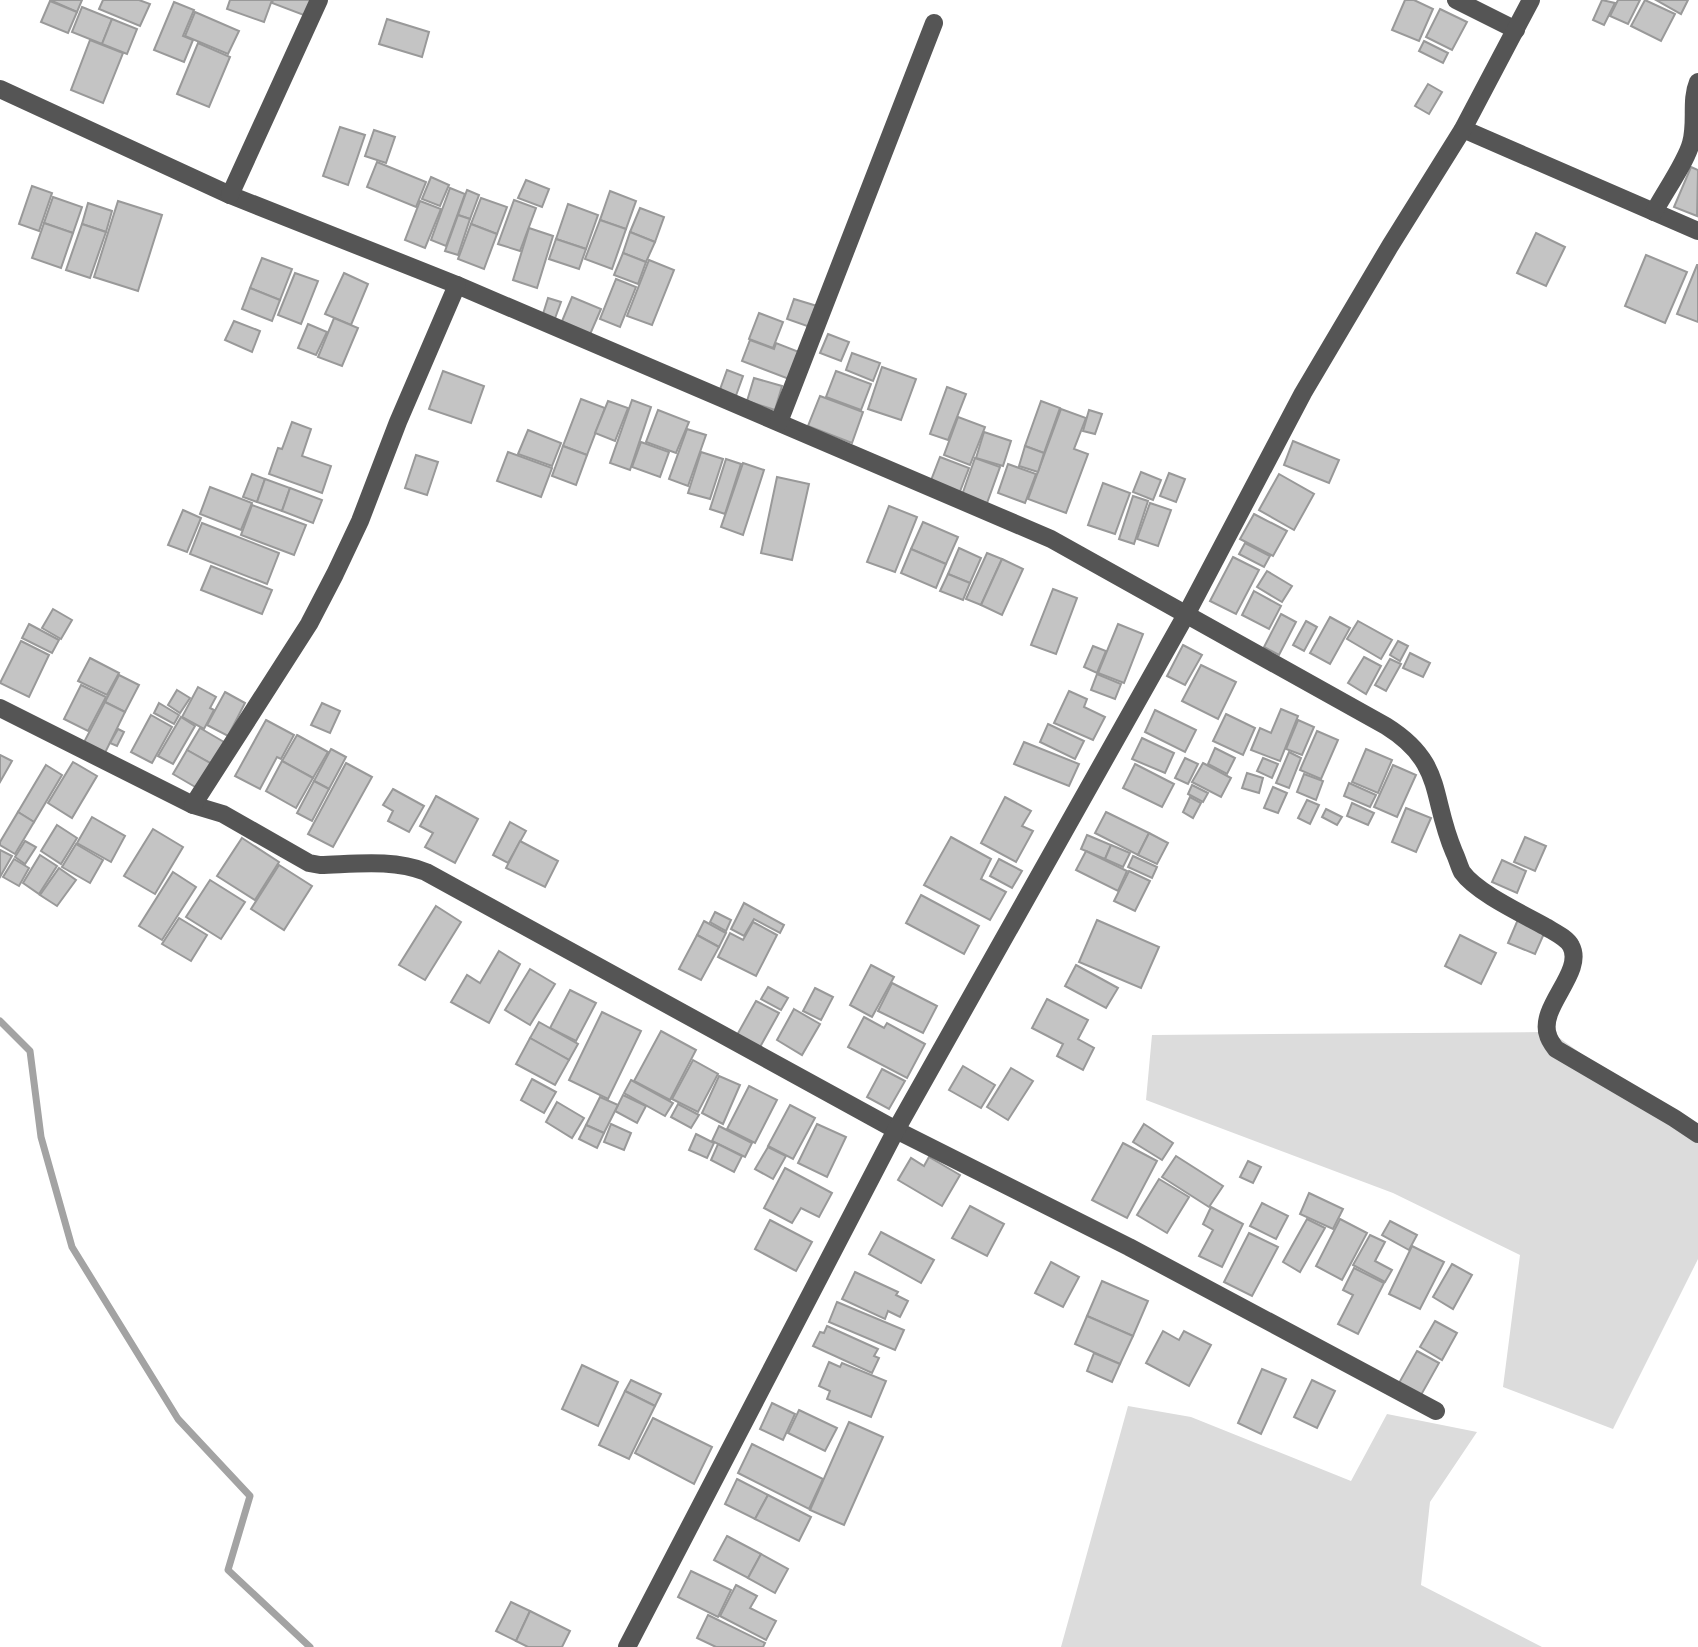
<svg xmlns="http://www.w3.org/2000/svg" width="1698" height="1647" font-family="Inter,sans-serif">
<rect width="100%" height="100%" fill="#fff"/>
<g fill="#dcdcdc">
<path d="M1551,1032L1698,1137V1259L1613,1429L1503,1387L1520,1255L1393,1193L1146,1100L1152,1035Z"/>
<path d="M1128,1406L1191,1417L1351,1481L1387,1414L1477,1432L1430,1502L1421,1585L1542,1647H1061Z"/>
</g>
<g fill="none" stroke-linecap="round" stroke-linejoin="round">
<path stroke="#a3a3a3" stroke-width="7" d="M0,1021L30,1051L41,1137L72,1247L178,1419L250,1496L228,1570L310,1647"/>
</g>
<g fill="#c4c4c4" stroke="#999" stroke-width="2">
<path d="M50,0H82L77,12Z"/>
<path d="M103,0H139L150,4L140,26L99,9Z"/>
<path d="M230,0H272L264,22L227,9Z"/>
<path d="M273,0H315L309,17L272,3Z"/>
<path d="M1405,0H1414L1433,9L1419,41L1392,30Z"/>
<path d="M1602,0L1615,3L1604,25L1593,20Z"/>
<path d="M1618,0H1640L1628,24L1610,16Z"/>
<path d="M1645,0L1675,14L1661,41L1631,26Z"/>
<path d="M1656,0H1688L1681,14Z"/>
<path d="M50,1L77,12L68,33L41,22Z"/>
<path d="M174,2L194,10L183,36L193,40L184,62L154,50Z"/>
<path d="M82,7L112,19L102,44L72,32Z"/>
<path d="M1440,9L1467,22L1452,50L1426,37Z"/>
<path d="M195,12L239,31L228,54L185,36Z"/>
<path d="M112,19L137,29L127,54L102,44Z"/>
<path d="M387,19L429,32L422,57L379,44Z"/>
<path d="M90,40L123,53L103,103L71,90Z"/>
<path d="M1424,41L1448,53L1443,63L1419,51Z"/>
<path d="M198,43L230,57L209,107L177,94Z"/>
<path d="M1428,84L1442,92L1429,114L1415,106Z"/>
<path d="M340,127L365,135L348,185L323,176Z"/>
<path d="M374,130L395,137L386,163L365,156Z"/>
<path d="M377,162L426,182L416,207L367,187Z"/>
<path d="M1691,167L1698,170L1697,216L1674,207Z"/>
<path d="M431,177L449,185L440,206L422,199Z"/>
<path d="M526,180L549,189L542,207L518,198Z"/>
<path d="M32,186L52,193L39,231L19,224Z"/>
<path d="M450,188L465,194L446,246L431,240Z"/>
<path d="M467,190L479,195L470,219L458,215Z"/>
<path d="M610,191L636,201L626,229L600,220Z"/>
<path d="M53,197L82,207L73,233L44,223Z"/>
<path d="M481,198L507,207L497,234L471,224Z"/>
<path d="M514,200L536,208L520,251L498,244Z"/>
<path d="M118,201L162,215L138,291L94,277Z"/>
<path d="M420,201L441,209L425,248L405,240Z"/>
<path d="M88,203L112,211L106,232L82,224Z"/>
<path d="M568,204L598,215L586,249L556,239Z"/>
<path d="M640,208L664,217L655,242L630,232Z"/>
<path d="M458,215L470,219L458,255L445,251Z"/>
<path d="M600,220L626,229L612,269L585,259Z"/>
<path d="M44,223L73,233L61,268L32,258Z"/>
<path d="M82,224L106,232L90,278L66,270Z"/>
<path d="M471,224L497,234L484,269L458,259Z"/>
<path d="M529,228L553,236L537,288L513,280Z"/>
<path d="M630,232L655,242L646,262L623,253Z"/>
<path d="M1536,233L1565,247L1546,286L1517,273Z"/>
<path d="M556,239L586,249L579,269L549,259Z"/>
<path d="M623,253L646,262L638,284L614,275Z"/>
<path d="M1646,255L1687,272L1665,323L1625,306Z"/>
<path d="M262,258L292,269L280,300L250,288Z"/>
<path d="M649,260L674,270L652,325L627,316Z"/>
<path d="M1697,265H1698V322L1677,314Z"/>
<path d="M295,273L318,281L301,324L278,315Z"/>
<path d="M344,273L368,284L351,325L325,314Z"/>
<path d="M616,279L636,287L620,327L600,319Z"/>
<path d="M250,288L280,300L272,321L242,309Z"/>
<path d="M572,297L601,309L588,339L560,326Z"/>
<path d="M548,298L561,302L554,321L542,317Z"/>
<path d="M794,299L817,306L810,327L787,319Z"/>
<path d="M759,313L783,322L773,348L749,339Z"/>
<path d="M334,318L358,328L342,366L318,357Z"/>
<path d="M234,321L260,331L252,352L225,340Z"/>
<path d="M308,324L327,332L316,355L298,348Z"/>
<path d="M828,334L849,342L841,361L820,353Z"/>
<path d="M750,340L774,349L776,343L799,352L789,379L742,361Z"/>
<path d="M852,353L880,363L873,381L846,370Z"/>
<path d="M882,367L916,379L901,420L868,409Z"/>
<path d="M727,370L743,376L734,401L718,395Z"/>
<path d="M443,371L484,386L471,423L429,409Z"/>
<path d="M836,371L871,384L861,410L826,397Z"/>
<path d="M754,378L782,386L775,410L747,401Z"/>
<path d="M947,387L966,394L948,440L930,434Z"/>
<path d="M820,396L863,412L852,443L808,426Z"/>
<path d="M581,399L605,408L587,455L563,446Z"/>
<path d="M632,400L651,407L630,470L610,463Z"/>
<path d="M608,401L628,408L615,441L595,433Z"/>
<path d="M1041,401L1060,408L1044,453L1025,446Z"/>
<path d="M1061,409L1086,418L1074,449L1088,454L1066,513L1028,499Z"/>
<path d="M658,410L689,422L676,453L646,442Z"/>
<path d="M1089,410L1102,414L1095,434L1083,431Z"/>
<path d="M958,417L985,427L970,465L944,455Z"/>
<path d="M292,422L311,429L302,456L331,466L322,493L269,474L278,448L282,449Z"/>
<path d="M687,429L706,435L688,486L669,479Z"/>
<path d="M528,430L561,443L552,466L518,454Z"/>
<path d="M984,432L1011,441L1003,466L976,458Z"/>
<path d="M1293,441L1339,460L1329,483L1284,465Z"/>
<path d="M641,442L669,452L660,477L632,467Z"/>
<path d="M563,446L587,455L576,485L552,476Z"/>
<path d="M1025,446L1044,453L1038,472L1019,466Z"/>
<path d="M508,452L552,468L541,497L497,481Z"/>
<path d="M701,452L723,459L710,499L688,493Z"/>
<path d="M416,455L438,462L427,495L405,488Z"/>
<path d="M940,457L969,468L959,494L930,483Z"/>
<path d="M975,458L1000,467L987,503L962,495Z"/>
<path d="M726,459L741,464L725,514L710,509Z"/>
<path d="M743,463L764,470L743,535L721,527Z"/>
<path d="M1008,464L1036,474L1025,503L998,493Z"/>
<path d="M1141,472L1161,480L1153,500L1133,492Z"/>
<path d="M1169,473L1185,479L1176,502L1160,496Z"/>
<path d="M252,474L265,479L257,502L243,497Z"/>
<path d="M1279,474L1314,494L1294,530L1259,510Z"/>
<path d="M777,477L809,484L792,560L761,553Z"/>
<path d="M265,479L290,488L282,511L257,502Z"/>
<path d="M1103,483L1130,493L1115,534L1088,525Z"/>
<path d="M210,487L252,503L241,530L200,514Z"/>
<path d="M290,488L322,500L313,523L282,511Z"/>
<path d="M1133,496L1148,501L1134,544L1119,539Z"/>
<path d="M1150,503L1171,510L1158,546L1137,539Z"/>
<path d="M252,505L306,525L294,555L241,535Z"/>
<path d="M889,506L917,517L895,572L867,562Z"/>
<path d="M183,510L201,518L187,552L168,545Z"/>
<path d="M1254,514L1287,531L1273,556L1240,539Z"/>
<path d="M923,522L958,537L946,564L911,549Z"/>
<path d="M202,523L279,553L267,584L190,554Z"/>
<path d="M1245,543L1270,556L1264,567L1239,554Z"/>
<path d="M959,548L981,558L970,583L948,574Z"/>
<path d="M911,549L946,564L936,588L901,573Z"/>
<path d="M987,553L1002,559L981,605L966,599Z"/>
<path d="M1233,557L1259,570L1236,614L1210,601Z"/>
<path d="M1002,559L1023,569L1002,615L981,605Z"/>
<path d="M211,566L272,590L262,614L201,590Z"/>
<path d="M1267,571L1292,586L1282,602L1257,587Z"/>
<path d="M948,574L970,583L963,600L940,591Z"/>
<path d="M1053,589L1077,598L1056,654L1031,645Z"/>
<path d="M1254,591L1281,606L1269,629L1242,615Z"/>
<path d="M53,609L72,620L61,639L42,628Z"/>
<path d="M1281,614L1296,622L1279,655L1264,647Z"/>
<path d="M1330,617L1350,628L1330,664L1310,653Z"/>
<path d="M1306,621L1317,627L1304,651L1293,645Z"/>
<path d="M1358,621L1392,640L1381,659L1347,639Z"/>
<path d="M29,624L59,640L52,653L22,638Z"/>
<path d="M1118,624L1143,634L1124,683L1098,673Z"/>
<path d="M21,641L49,655L29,697L0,683Z"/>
<path d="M1398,641L1408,646L1400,661L1390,655Z"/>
<path d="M1183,645L1202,655L1185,685L1167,676Z"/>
<path d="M1093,646L1106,651L1097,673L1084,667Z"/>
<path d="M1410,653L1430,663L1423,677L1403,668Z"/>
<path d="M1364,657L1381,666L1366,694L1348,683Z"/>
<path d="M90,658L119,673L107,695L78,681Z"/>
<path d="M1390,659L1401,664L1386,691L1375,685Z"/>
<path d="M1201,665L1236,682L1218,719L1182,701Z"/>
<path d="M1097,674L1121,684L1115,699L1091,690Z"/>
<path d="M119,675L139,685L125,712L105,702Z"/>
<path d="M81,685L106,697L88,731L64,719Z"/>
<path d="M198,687L216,697L210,708L214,710L204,729L182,717Z"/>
<path d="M177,690L190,698L180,713L168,705Z"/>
<path d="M1069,691L1087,699L1084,707L1105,717L1093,740L1054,723Z"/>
<path d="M225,692L245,703L228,736L207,725Z"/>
<path d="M105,702L125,712L103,757L82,746Z"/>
<path d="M159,703L179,715L174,724L154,713Z"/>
<path d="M322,703L340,711L330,733L311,725Z"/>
<path d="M1281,709L1298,716L1280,761L1251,750L1260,728L1271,733Z"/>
<path d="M1155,710L1196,730L1185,752L1145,732Z"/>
<path d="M1226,714L1255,728L1243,755L1213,741Z"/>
<path d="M151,715L172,727L152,763L131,752Z"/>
<path d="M181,717L195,726L173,764L158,756Z"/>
<path d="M266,720L294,735L281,759L277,757L260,789L235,776Z"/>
<path d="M1298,720L1314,727L1302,755L1286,749Z"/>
<path d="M1048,724L1084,741L1075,759L1040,742Z"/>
<path d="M200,728L224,742L212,764L187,750Z"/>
<path d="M118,729L124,732L117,746L110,743Z"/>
<path d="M1317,731L1338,740L1321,779L1300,770Z"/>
<path d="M297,735L328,752L313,778L282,761Z"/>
<path d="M1142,738L1174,753L1165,773L1132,759Z"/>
<path d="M1024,742L1079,764L1069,786L1014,764Z"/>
<path d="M1215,748L1235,758L1227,774L1208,764Z"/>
<path d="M331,749L346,757L329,789L314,781Z"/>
<path d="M1366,749L1392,760L1378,793L1352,782Z"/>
<path d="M187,750L212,764L197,788L173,774Z"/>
<path d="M1289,752L1301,758L1289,788L1276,783Z"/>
<path d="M0,755L12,761L0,782Z"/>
<path d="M1185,758L1198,764L1188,784L1175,778Z"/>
<path d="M1263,758L1278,764L1272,778L1257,771Z"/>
<path d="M282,761L313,778L296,808L266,791Z"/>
<path d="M73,762L97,776L72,818L48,803Z"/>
<path d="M346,763L372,777L333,847L308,834Z"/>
<path d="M1203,763L1231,778L1221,797L1192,782Z"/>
<path d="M1135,764L1174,784L1162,807L1123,788Z"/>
<path d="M46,765L62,775L34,822L18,812Z"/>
<path d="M1393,765L1416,775L1397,817L1374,807Z"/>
<path d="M1247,773L1263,778L1259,793L1242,788Z"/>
<path d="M1304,774L1323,781L1316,800L1297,792Z"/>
<path d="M314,781L329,789L312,821L297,813Z"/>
<path d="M1349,783L1376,795L1370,807L1344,796Z"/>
<path d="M1192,785L1208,793L1203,802L1188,794Z"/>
<path d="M1273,787L1287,793L1278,813L1264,808Z"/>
<path d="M393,789L424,806L409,832L388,821L393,811L383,805Z"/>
<path d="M436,796L478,819L455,863L425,847L433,833L420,826Z"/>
<path d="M1005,797L1031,811L1022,826L1033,831L1016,862L981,843Z"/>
<path d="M1190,797L1201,803L1193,818L1183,812Z"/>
<path d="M1307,800L1319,805L1310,824L1298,818Z"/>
<path d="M1352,803L1374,813L1368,825L1347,816Z"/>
<path d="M1406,808L1431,818L1416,852L1392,842Z"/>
<path d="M1326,809L1342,817L1337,825L1322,817Z"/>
<path d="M18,812L34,822L15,854L0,845V842Z"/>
<path d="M1106,812L1149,833L1138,855L1095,833Z"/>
<path d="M92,817L125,836L111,862L77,843Z"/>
<path d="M510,822L526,831L508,863L493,855Z"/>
<path d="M57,825L77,838L61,864L41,851Z"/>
<path d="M153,829L183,847L155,894L124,876Z"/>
<path d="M1149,833L1168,843L1157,864L1138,855Z"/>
<path d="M1087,835L1111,845L1105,859L1081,849Z"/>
<path d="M951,837L991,859L981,879L1006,892L990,920L924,885Z"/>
<path d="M1525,837L1546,846L1535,871L1514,862Z"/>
<path d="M242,838L279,862L255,900L217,876Z"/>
<path d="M25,841L36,847L25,864L15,857Z"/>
<path d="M520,841L558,861L545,887L506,868Z"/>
<path d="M76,844L103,860L90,883L62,867Z"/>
<path d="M1111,845L1130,853L1123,867L1105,859Z"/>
<path d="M0,850L12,856L0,877Z"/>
<path d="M1086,851L1127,871L1118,891L1076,870Z"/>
<path d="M40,855L57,866L39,894L23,883Z"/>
<path d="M1133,856L1157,867L1152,878L1128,867Z"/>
<path d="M14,859L29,868L19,886L3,877Z"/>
<path d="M999,859L1022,871L1012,888L990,876Z"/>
<path d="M1502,860L1526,871L1517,893L1492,882Z"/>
<path d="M279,865L312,886L284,930L251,909Z"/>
<path d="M59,868L76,880L57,906L40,895Z"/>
<path d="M1129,871L1150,881L1135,911L1114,901Z"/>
<path d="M173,872L196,887L162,940L139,926Z"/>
<path d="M210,880L245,902L221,939L186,917Z"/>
<path d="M921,895L979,926L964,954L906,923Z"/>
<path d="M744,903L784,925L780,933L754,919L744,936L731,929Z"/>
<path d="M436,906L461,922L425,980L399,965Z"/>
<path d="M715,912L731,920L726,931L710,922Z"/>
<path d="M1519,917L1546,929L1535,954L1508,943Z"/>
<path d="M179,918L207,935L191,961L162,944Z"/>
<path d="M1097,920L1159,947L1141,988L1079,962Z"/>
<path d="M704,921L726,933L719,947L697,935Z"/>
<path d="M753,922L777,935L756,976L718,957L730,933L743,940Z"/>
<path d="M697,935L719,947L701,980L679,969Z"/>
<path d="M1460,935L1496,953L1481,984L1445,966Z"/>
<path d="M499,951L520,964L489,1023L451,1002L467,975L480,983Z"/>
<path d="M871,965L894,977L872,1017L850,1005Z"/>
<path d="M1076,965L1118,988L1106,1008L1065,986Z"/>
<path d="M530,969L555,984L530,1025L505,1010Z"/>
<path d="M892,983L937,1006L923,1033L878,1011Z"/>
<path d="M768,987L788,998L781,1010L761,999Z"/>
<path d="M815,988L833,997L821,1020L803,1011Z"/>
<path d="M570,990L596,1003L576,1041L550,1028Z"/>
<path d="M1047,999L1088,1020L1078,1039L1094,1048L1083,1070L1057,1056L1063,1044L1032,1028Z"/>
<path d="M756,1001L779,1013L760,1047L737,1035Z"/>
<path d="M794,1009L820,1024L802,1055L777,1040Z"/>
<path d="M602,1012L641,1031L608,1099L569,1080Z"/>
<path d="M864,1017L884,1028L887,1023L925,1044L907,1078L848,1047Z"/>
<path d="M539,1022L578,1044L569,1060L530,1038Z"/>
<path d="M661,1031L696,1050L670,1100L634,1081Z"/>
<path d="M530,1038L569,1060L555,1085L516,1064Z"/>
<path d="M693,1060L718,1074L698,1112L672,1099Z"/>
<path d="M963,1066L995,1085L981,1108L949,1090Z"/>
<path d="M1011,1068L1033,1081L1008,1120L987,1107Z"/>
<path d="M882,1069L905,1081L889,1109L867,1097Z"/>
<path d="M719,1076L740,1085L723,1124L702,1113Z"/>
<path d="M532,1079L556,1092L544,1113L521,1100Z"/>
<path d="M631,1080L673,1103L665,1116L624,1093Z"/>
<path d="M749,1086L777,1100L755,1143L727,1129Z"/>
<path d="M623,1095L646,1106L637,1123L615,1111Z"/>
<path d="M600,1097L618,1105L604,1133L586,1125Z"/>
<path d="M557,1102L584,1118L572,1138L546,1122Z"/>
<path d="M678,1104L699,1115L691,1128L671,1117Z"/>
<path d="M790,1105L815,1118L793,1159L768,1146Z"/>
<path d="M611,1124L631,1133L624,1150L604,1142Z"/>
<path d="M817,1124L846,1137L827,1177L798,1163Z"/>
<path d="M1144,1124L1173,1143L1162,1160L1133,1142Z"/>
<path d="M586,1125L604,1133L597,1148L579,1139Z"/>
<path d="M719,1126L752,1143L745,1157L712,1141Z"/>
<path d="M696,1134L714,1143L707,1158L689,1150Z"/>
<path d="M1123,1143L1157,1161L1127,1218L1092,1200Z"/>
<path d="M718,1144L742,1156L734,1172L711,1160Z"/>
<path d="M768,1147L786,1156L773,1179L755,1169Z"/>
<path d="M1176,1156L1223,1186L1209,1207L1162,1177Z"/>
<path d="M929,1157L960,1175L942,1206L898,1180L911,1158L924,1166Z"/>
<path d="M1248,1161L1261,1167L1253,1183L1240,1177Z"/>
<path d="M785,1168L832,1193L819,1217L801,1208L792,1223L764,1208Z"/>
<path d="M1159,1179L1189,1197L1167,1233L1137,1215Z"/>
<path d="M1309,1193L1343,1209L1333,1229L1300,1214Z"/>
<path d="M1262,1203L1288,1216L1276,1239L1250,1226Z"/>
<path d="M970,1206L1004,1224L987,1256L952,1238Z"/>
<path d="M1211,1207L1243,1224L1222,1267L1199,1256L1213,1230L1203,1224Z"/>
<path d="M1307,1219L1325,1228L1300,1272L1283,1262Z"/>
<path d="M1340,1219L1367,1233L1342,1280L1316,1266Z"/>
<path d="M770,1220L812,1242L796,1271L755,1249Z"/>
<path d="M1390,1221L1417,1235L1409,1250L1382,1235Z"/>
<path d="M881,1232L934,1260L921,1283L869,1254Z"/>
<path d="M1249,1233L1278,1247L1252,1296L1224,1282Z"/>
<path d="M1370,1235L1385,1242L1375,1261L1392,1270L1385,1282L1353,1265Z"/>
<path d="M1412,1246L1444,1262L1420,1309L1389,1294Z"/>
<path d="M1051,1262L1079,1277L1063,1307L1035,1293Z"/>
<path d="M1452,1264L1472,1275L1453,1309L1433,1297Z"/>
<path d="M1354,1268L1384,1283L1358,1334L1338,1324L1353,1295L1343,1290Z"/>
<path d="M855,1272L898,1292L896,1295L908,1301L900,1317L888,1311L885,1319L842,1299Z"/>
<path d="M1102,1281L1148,1301L1133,1336L1087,1316Z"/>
<path d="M837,1302L904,1330L895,1350L829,1322Z"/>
<path d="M1087,1316L1133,1336L1120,1364L1075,1344Z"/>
<path d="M1435,1321L1457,1333L1442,1360L1420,1347Z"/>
<path d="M827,1326L878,1349L874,1356L879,1358L872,1373L813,1346L820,1332L824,1333Z"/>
<path d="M1163,1331L1179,1340L1184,1331L1211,1345L1189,1386L1146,1363Z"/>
<path d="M1417,1351L1439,1363L1421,1395L1399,1383Z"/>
<path d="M1094,1353L1120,1364L1112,1382L1087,1371Z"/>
<path d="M829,1362L840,1367L842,1363L886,1381L871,1417L827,1399L830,1391L819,1386Z"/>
<path d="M582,1365L618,1382L598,1426L562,1409Z"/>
<path d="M1262,1369L1286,1379L1261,1434L1238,1423Z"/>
<path d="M631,1380L661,1394L655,1406L625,1391Z"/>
<path d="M1312,1380L1335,1391L1317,1428L1294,1417Z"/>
<path d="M625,1391L655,1406L629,1459L599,1445Z"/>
<path d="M772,1403L795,1414L783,1440L760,1429Z"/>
<path d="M799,1410L837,1428L825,1451L788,1433Z"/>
<path d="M653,1418L712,1447L694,1484L635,1453Z"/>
<path d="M849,1422L883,1437L844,1525L810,1510Z"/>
<path d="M752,1444L823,1479L809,1509L738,1473Z"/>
<path d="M737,1479L768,1495L755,1519L725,1504Z"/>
<path d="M768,1495L811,1517L799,1541L755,1519Z"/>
<path d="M727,1536L761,1554L748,1578L714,1560Z"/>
<path d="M761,1554L788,1569L775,1593L748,1578Z"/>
<path d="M691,1571L731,1590L718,1617L678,1597Z"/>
<path d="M736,1585L757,1596L750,1608L776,1621L766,1640L720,1616Z"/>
<path d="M511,1602L530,1611L516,1641L496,1631Z"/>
<path d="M530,1611L570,1631L562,1647H528L516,1641Z"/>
<path d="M708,1615L765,1643L763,1647H716L697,1638Z"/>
</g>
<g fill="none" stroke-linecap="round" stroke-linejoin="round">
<g stroke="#555" stroke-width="18">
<path d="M1456,0L1516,30"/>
<path d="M0,89L230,195L457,285L1051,539L1386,726C1445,763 1430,796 1454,852C1457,858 1459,866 1462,872C1477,893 1523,914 1546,927C1554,932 1567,938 1571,946C1585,972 1538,1007 1548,1035C1549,1040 1553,1045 1556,1049L1674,1118L1698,1134"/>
<path d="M1463,129L1698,231"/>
<path d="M230,195L319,0"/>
<path d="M1654,212C1664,193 1686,162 1691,143C1697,122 1690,101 1698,82"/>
<path d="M779,422L934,23"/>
<path d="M0,708L193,805L223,814L309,863L320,865C356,864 393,859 426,872L896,1130L1129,1247L1436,1411"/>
<path d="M193,805L309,624L335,574L360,521L398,422L457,285"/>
<path d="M627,1647L896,1130L1187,613L1303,393L1390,246L1463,129L1531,0"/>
</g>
</g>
</svg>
